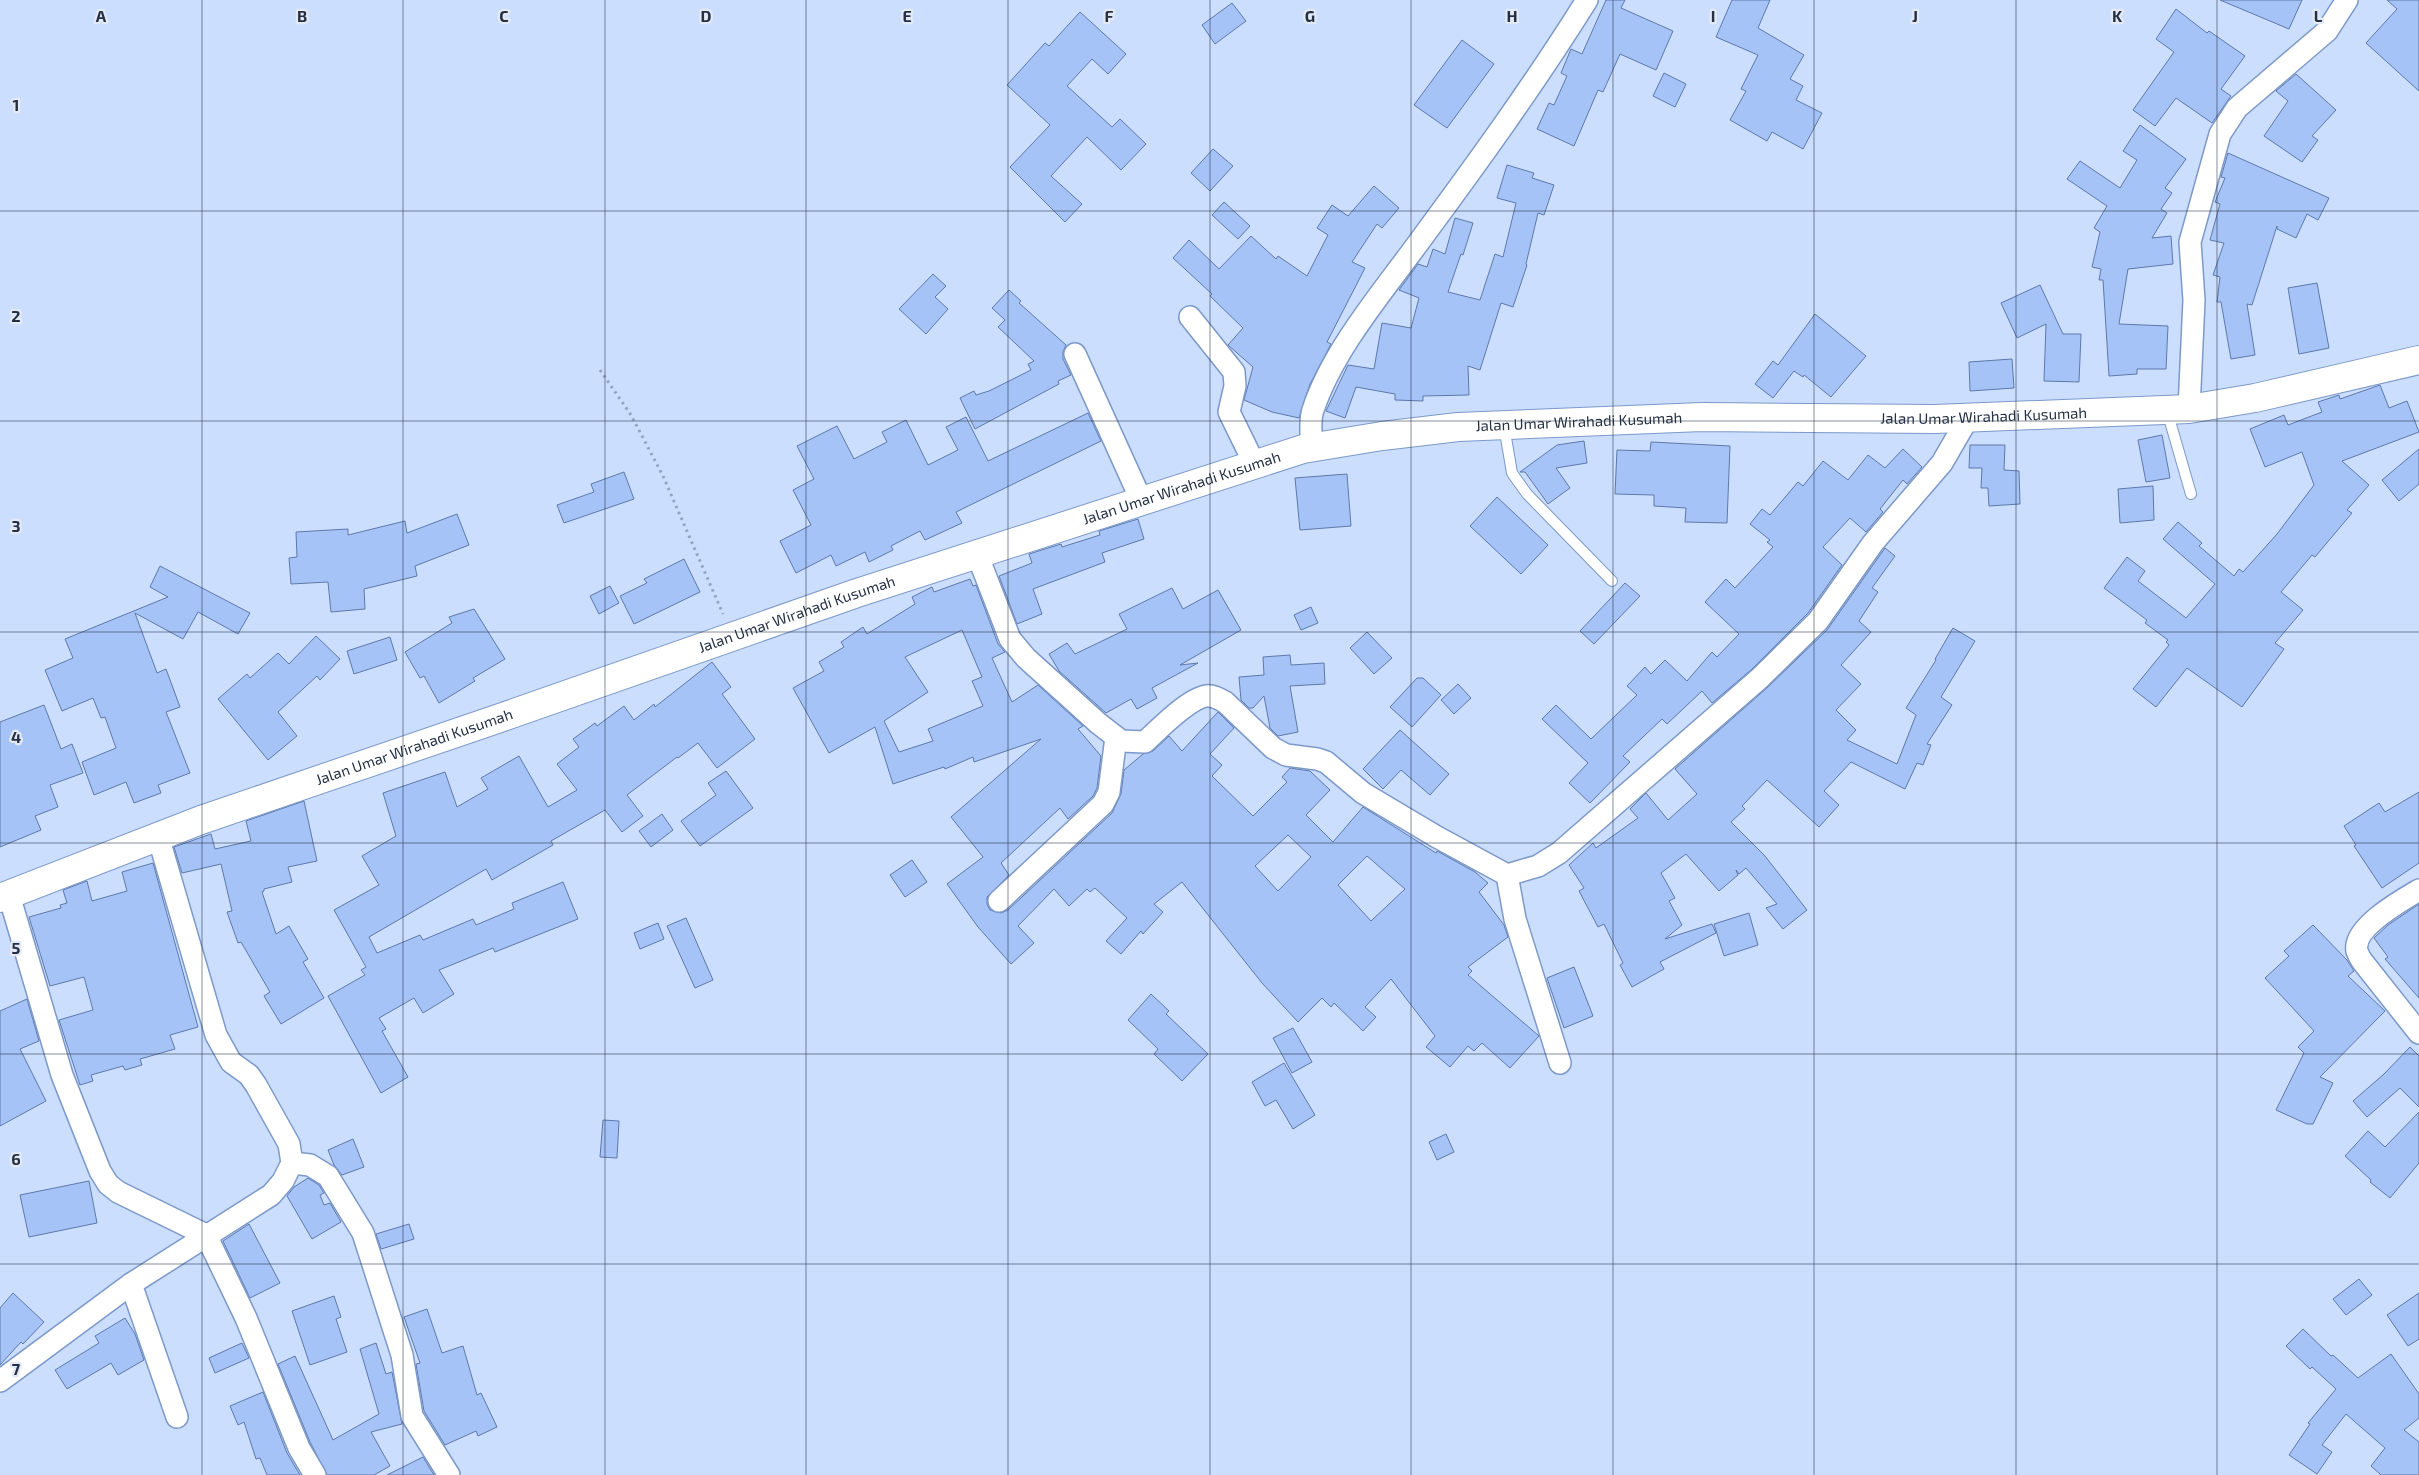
<svg xmlns="http://www.w3.org/2000/svg" width="2419" height="1475" font-family="'Exo 2',sans-serif">
<rect width="100%" height="100%" fill="#cbdefe"/>
<g fill="#a5c3f7" stroke="#5e79a9" fill-rule="evenodd">
<path d="M1606,0H1625L1621,8L1673,31L1656,70L1620,54L1603,92L1598,90L1574,146L1537,129L1549,103L1554,105L1567,76L1561,73L1571,49L1582,54Z"/>
<path d="M1732,0H1770L1758,28L1804,55L1790,79L1803,86L1796,100L1822,113L1803,149L1772,132L1767,141L1730,120L1746,91L1741,89L1758,55L1716,37Z"/>
<path d="M2220,0H2302L2289,29Z"/>
<path d="M2387,0H2419V91L2366,43L2397,9Z"/>
<path d="M1232,3L1246,21L1215,44L1202,25Z"/>
<path d="M2176,9L2207,33L2209,31L2245,56L2221,89L2231,96L2212,123L2176,98L2155,126L2133,110L2174,52L2156,39Z"/>
<path d="M1080,12L1126,54L1108,74L1092,59L1067,86L1112,127L1120,119L1146,144L1121,170L1087,137L1051,176L1082,204L1065,222L1010,167L1050,125L1007,85L1045,43L1049,46Z"/>
<path d="M1462,40L1494,64L1447,128L1414,105Z"/>
<path d="M1664,73L1686,84L1675,107L1653,96Z"/>
<path d="M2296,74L2336,110L2312,136L2318,140L2302,162L2264,136L2288,101L2276,91Z"/>
<path d="M2140,125L2186,159L2165,188L2172,193L2161,209L2167,213L2152,238L2171,236L2173,264L2128,269L2119,324L2168,326L2166,369H2137V374L2109,376L2103,280H2099L2101,269L2092,267L2100,232L2094,228L2107,206L2067,179L2080,161L2120,188L2137,160L2123,151Z"/>
<path d="M1213,149L1233,166L1210,191L1191,173Z"/>
<path d="M2228,153L2329,198L2318,220L2307,214L2296,238L2277,229V226L2252,305L2247,304L2255,355L2231,359L2221,302H2217L2220,277L2213,275L2224,243L2210,240L2220,204L2215,202L2225,178L2221,177Z"/>
<path d="M1507,165L1534,173L1532,178L1554,185L1544,215L1538,213L1526,264L1527,265L1513,307L1501,303L1480,370L1468,366L1469,395L1423,396V401L1395,400V394L1356,387L1345,418L1326,411L1348,365L1374,369L1382,323L1411,328L1419,298L1399,290L1418,264L1427,267L1433,249L1445,254L1455,218L1473,223L1463,255L1461,254L1448,292L1480,300L1495,254L1503,257L1516,203L1497,198Z"/>
<path d="M1374,186L1399,208L1382,228L1377,224L1352,262L1365,268L1327,342L1331,344L1310,384L1299,418L1272,412L1244,400L1253,367L1228,345L1243,328L1210,296L1212,294L1173,258L1189,240L1219,269L1251,236L1276,259L1278,256L1307,276L1328,235L1317,228L1332,205L1348,216Z"/>
<path d="M1224,202L1250,226L1238,239L1212,215Z"/>
<path d="M933,274L946,286L935,297L948,309L926,334L899,309Z"/>
<path d="M2317,283L2329,348L2299,354L2288,288Z"/>
<path d="M2040,285L2063,334H2081L2079,382L2044,381L2046,324L2017,338L2001,303Z"/>
<path d="M1009,290L1021,301L1019,303L1066,345L1063,352V359L1071,375L1058,381L1059,384L975,429L960,398L974,391L976,395L989,391L1031,370L1028,364L1034,361L998,327L1005,320L992,308Z"/>
<path d="M1815,314L1866,356L1831,397L1804,375L1803,377L1794,371L1773,398L1755,384L1773,361L1778,365Z"/>
<path d="M2012,359L2014,388L1970,391L1969,362Z"/>
<path d="M2380,385L2389,408L2407,401L2419,432L2342,461L2369,485L2347,510L2352,513L2315,557L2312,555L2281,592L2303,610L2275,643L2284,649L2242,707L2187,668L2156,707L2133,689L2169,645L2166,642L2168,640L2145,623L2147,620L2104,588L2127,557L2145,571L2138,581L2186,618L2215,584L2163,539L2178,522L2202,543L2199,546L2234,576L2239,569L2243,572L2277,534L2314,485L2302,452L2265,467L2250,429L2284,415L2288,425L2322,412L2318,402L2339,395L2340,399Z"/>
<path d="M1088,413L1101,441L956,512L962,523L925,540L920,531L891,546L893,550L869,562L865,552L836,566L831,555L796,573L780,541L811,525L793,490L814,479L797,446L837,426L854,459L887,442L882,432L906,420L928,465L958,450L946,427L966,417L988,461Z"/>
<path d="M2162,435L2170,478L2146,482L2138,440Z"/>
<path d="M1584,441L1587,463L1556,468L1570,488L1548,504L1525,472H1520L1557,445Z"/>
<path d="M1651,442L1730,446L1727,523L1685,522L1686,508L1654,506V495L1615,494L1617,450L1650,451Z"/>
<path d="M1970,445H2005L2004,470L2019,471L2020,504L1989,506L1988,488H1981L1982,468H1969Z"/>
<path d="M1903,449L1922,467L1907,484L1903,480L1880,509L1883,512L1866,532L1850,518L1823,547L1842,565L1808,613L1752,669L1712,703L1702,691L1667,724L1662,719L1623,756L1630,762L1590,803L1569,783L1588,763L1542,719L1556,705L1591,739L1637,695L1627,686L1645,667L1651,674L1665,660L1687,681L1712,652L1717,657L1739,634L1705,602L1726,579L1735,588L1773,547L1767,542L1770,540L1750,524L1762,509L1770,515L1798,482L1803,486L1823,461L1848,480L1868,455L1885,468Z"/>
<path d="M2419,449V484L2399,501L2382,480Z"/>
<path d="M624,472L634,499L564,523L557,505L594,492L591,484Z"/>
<path d="M1347,474L1351,526L1300,530L1295,478Z"/>
<path d="M2153,486L2154,520L2120,523L2118,489Z"/>
<path d="M1497,497L1548,545L1521,574L1470,526Z"/>
<path d="M457,514L469,545L415,566L417,576L364,589L365,609L331,612L328,582L291,584L289,558L297,557L296,532L348,529V535L405,521L407,533Z"/>
<path d="M1138,519L1144,539L1102,553L1105,562L1033,589L1042,614L1017,624L999,576L1032,563L1029,554L1061,544L1062,547L1100,535L1099,531Z"/>
<path d="M1885,548L1895,556L1872,588L1878,592L1859,621L1871,632L1841,665L1861,684L1836,710L1856,730L1847,740L1897,764L1916,715L1906,708L1936,660L1935,659L1953,628L1975,641L1941,697L1952,705L1927,744L1931,745L1923,765L1917,763L1905,789L1851,762L1824,791L1839,805L1819,827L1767,780L1742,806L1745,809L1731,822L1765,856L1807,910L1783,929L1766,908L1777,904L1746,868L1739,874L1736,870L1738,875L1719,891L1686,854L1661,873L1675,898L1669,901L1682,925L1665,939L1712,924L1716,933L1660,962L1664,969L1632,987L1620,965L1623,963L1604,924L1598,927L1579,891L1584,888L1569,865L1593,843L1596,848L1638,818L1630,809L1646,793L1668,820L1697,794L1675,769L1768,687L1827,630Z"/>
<path d="M684,559L700,592L634,624L620,596L647,583L644,579Z"/>
<path d="M160,566L250,613L238,634L198,612L183,639L135,613L157,673L166,669L180,707L166,712L190,773L158,785L161,793L134,803L126,782L94,795L82,762L116,748L105,717L101,718L93,698L62,711L45,670L73,658L65,639L168,597L150,587Z"/>
<path d="M970,579L973,586L976,585L998,644L1005,652L992,658L1012,702L1038,685L1083,726L1078,729L1101,756L1097,788L1093,796L1068,819L1060,808L1001,863L1009,875L987,897V904L990,910L1001,913L1008,910L1112,813L1121,794L1124,770L1143,754L1153,751L1169,736L1182,751L1218,712L1234,728L1210,754L1222,765L1212,776L1253,816L1287,782L1282,777L1290,768L1310,771L1330,790L1306,815L1333,842L1363,807L1436,853L1437,851L1475,872L1488,883L1479,892L1504,925L1508,937L1468,967L1472,971L1468,975L1539,1036L1510,1068L1482,1043L1474,1051L1468,1046L1450,1067L1426,1047L1435,1036L1391,979L1365,1007L1376,1017L1363,1031L1334,1003L1331,1007L1322,998L1298,1022L1262,983L1182,882L1154,904L1163,912L1143,934L1141,931L1121,954L1106,941L1127,918L1095,888L1090,892L1087,889L1069,906L1054,889L1018,926L1034,943L1011,964L978,927L947,884L983,857L951,817L1041,739L974,762L973,757L945,769L944,767L893,784L875,727L829,753L793,688L824,671L819,662L844,647L841,642L863,627L867,634L915,604L912,597L932,587L934,592ZM962,630L982,677L972,681L983,706L928,729L933,741L899,752L884,721L928,692L905,657ZM1288,835L1311,857L1278,891L1255,866ZM1367,856L1405,889L1371,921L1338,885Z"/>
<path d="M1625,583L1640,596L1594,644L1580,631Z"/>
<path d="M610,586L619,603L599,614L590,596Z"/>
<path d="M1172,588L1183,609L1218,590L1241,630L1180,665L1198,663L1152,688L1157,698L1137,709L1131,699L1106,713L1059,671L1049,654L1067,643L1075,654L1127,629L1119,614Z"/>
<path d="M1311,607L1318,623L1301,630L1294,615Z"/>
<path d="M474,609L505,659L473,678L475,681L439,703L424,676L420,678L405,652L452,623L449,617Z"/>
<path d="M1367,632L1392,658L1374,674L1350,648Z"/>
<path d="M316,636L340,659L320,680L317,676L278,712L297,736L268,760L218,699L247,674L250,678L278,653L289,664Z"/>
<path d="M390,637L397,660L354,674L347,651Z"/>
<path d="M1290,655L1291,665L1324,663L1325,684L1290,686L1298,732L1278,736L1270,728L1264,696L1253,708H1249L1241,700L1239,677L1264,675L1263,657Z"/>
<path d="M712,662L731,687L722,694L755,739L717,768L698,743L678,758L677,757L627,795L643,816L622,832L605,810L551,841L553,845L492,880L486,869L369,937L377,953L420,935L423,940L473,919L476,925L514,909L512,903L563,882L578,919L495,952L493,948L439,970L454,994L423,1013L414,998L379,1018L386,1029L382,1031L408,1077L381,1093L328,996L365,975L361,970L366,967L334,910L379,885L362,856L396,836L383,793L445,772L457,807L488,789L481,778L519,756L548,807L577,790L557,764L579,747L573,739L595,723L597,726L624,706L634,720L654,704L655,707Z"/>
<path d="M1417,678H1423L1441,695L1412,727L1390,707Z"/>
<path d="M1458,684L1471,698L1454,714L1441,700Z"/>
<path d="M44,705L61,749L72,744L83,773L50,785L58,807L35,816L41,830L0,847V722Z"/>
<path d="M1400,730L1449,774L1430,795L1401,770L1383,789L1363,769Z"/>
<path d="M726,771L753,808L700,846L681,821L716,795L708,783Z"/>
<path d="M2419,792V863L2382,888L2354,846L2356,845L2344,826L2379,803L2385,812Z"/>
<path d="M304,801L317,861L288,867L292,882L264,889V891L262,892L276,934L289,926L308,959L303,962L324,998L281,1024L264,996L270,992L241,942L238,943L227,912L232,911L221,864L182,873L174,847L211,834L215,849L251,841L246,821Z"/>
<path d="M662,814L673,830L651,847L639,831Z"/>
<path d="M912,860L927,882L905,897L890,875Z"/>
<path d="M153,863L198,1027L170,1035L175,1049L140,1059L142,1065L125,1070L123,1066L91,1075L93,1081L80,1085L59,1020L93,1010L84,977L50,986L29,917L61,908L60,905L67,903L63,890L87,881L92,901L127,891L122,872Z"/>
<path d="M2419,904V998L2385,959L2388,957L2374,938L2388,925Z"/>
<path d="M1749,913L1758,945L1724,956L1714,924Z"/>
<path d="M686,918L713,980L695,988L667,926Z"/>
<path d="M658,923L664,939L640,949L634,933Z"/>
<path d="M2313,925L2347,960L2354,971L2348,976L2385,1011L2320,1077L2333,1083L2313,1124H2307L2276,1110L2304,1053L2298,1047L2314,1031L2265,978L2289,956L2284,951Z"/>
<path d="M1574,967L1593,1016L1564,1028L1547,978Z"/>
<path d="M1151,994L1169,1011L1166,1014L1208,1054L1182,1081L1154,1054L1158,1049L1128,1020Z"/>
<path d="M27,999L39,1041L20,1049L46,1101L0,1126V1011Z"/>
<path d="M1293,1028L1312,1062L1292,1073L1273,1038Z"/>
<path d="M2410,1047L2419,1056V1107L2400,1088L2367,1117L2353,1101L2384,1074Z"/>
<path d="M1284,1063L1315,1115L1293,1129L1276,1100L1265,1106L1252,1082Z"/>
<path d="M2419,1112V1163L2390,1198L2370,1182L2371,1180L2345,1156L2368,1131L2385,1147Z"/>
<path d="M603,1120L619,1121L617,1158L600,1157Z"/>
<path d="M1446,1134L1454,1152L1437,1160L1429,1142Z"/>
<path d="M353,1139L364,1167L342,1175L334,1165L328,1150Z"/>
<path d="M308,1178L319,1185L324,1193L320,1195L324,1205L330,1203L341,1222L312,1239L287,1196L294,1187Z"/>
<path d="M89,1181L97,1223L29,1237L20,1195Z"/>
<path d="M249,1224L280,1283L250,1298L223,1241Z"/>
<path d="M409,1224L414,1239L381,1249L376,1234Z"/>
<path d="M2359,1279L2372,1295L2346,1315L2333,1299Z"/>
<path d="M13,1293L44,1322L23,1344L21,1342L0,1365V1308Z"/>
<path d="M2419,1293V1339L2408,1346L2387,1315Z"/>
<path d="M334,1296L341,1317L336,1319L347,1352L310,1365L292,1311Z"/>
<path d="M427,1309L442,1353L463,1346L477,1395L481,1393L497,1427L478,1436L476,1431L445,1445L424,1411L416,1364L420,1363L404,1317Z"/>
<path d="M125,1318L135,1334L144,1360L118,1375L111,1363L67,1389L55,1370L99,1343L95,1336Z"/>
<path d="M2303,1329L2331,1356L2333,1355L2358,1378L2391,1354L2419,1394V1418L2404,1430L2419,1442V1475H2381L2371,1466L2385,1448L2346,1414L2322,1445L2332,1452L2317,1474L2289,1455L2310,1424L2308,1423L2336,1389L2312,1367L2310,1369L2286,1346Z"/>
<path d="M242,1343L249,1358L215,1373L209,1358Z"/>
<path d="M376,1343L386,1374L392,1372L402,1424L371,1432L390,1466L374,1475H327L310,1442L278,1364L295,1356L333,1440L379,1414L360,1349Z"/>
<path d="M263,1392L287,1453L300,1475H267L260,1458L256,1459L244,1422L238,1425L230,1406Z"/>
<path d="M423,1457L434,1475H387Z"/>
</g>
<g fill="none" stroke-linecap="round" stroke-linejoin="round">
<defs>
<g id="lane">
<path d="M2167,411L2191,494"/>
<path d="M1504,426L1512,473L1527,494L1612,581"/>
</g>
<g id="street">
<path d="M1190,317L1234,372L1235,386L1229,412L1255,465"/>
<path d="M1075,354L1142,502"/>
<path d="M2189,409L2194,300L2190,242L2220,134L2237,108L2327,31L2347,0"/>
<path d="M1311,448C1312,436 1309,420 1313,410C1332,352 1380,295 1416,246C1475,166 1534,85 1587,0"/>
<path d="M977,554L1010,639L1026,658L1098,723L1121,741L1145,742C1159,729 1188,699 1206,696C1214,695 1219,699 1225,702L1273,748L1286,755L1317,759L1326,762L1363,793L1437,837L1507,875L1538,866L1559,853L1760,678L1818,621L1873,543L1942,463L1968,418"/>
<path d="M1507,875L1515,919L1560,1063"/>
<path d="M2419,890C2402,900 2352,928 2357,951C2358,954 2360,958 2362,961L2419,1033"/>
<path d="M9,895L62,1075L100,1171L108,1184L118,1192L206,1235L246,1318L299,1448L315,1475"/>
<path d="M999,901L1103,804L1109,792L1116,737"/>
<path d="M292,1163L310,1165L328,1176L363,1233L402,1355L412,1416L449,1475"/>
<path d="M131,1284L177,1417"/>
<path d="M0,1381L131,1284L271,1195L283,1181L292,1163L289,1144L256,1085L249,1075L231,1062L216,1035L158,836"/>
</g>
<g id="primary">
<path id="s1" d="M0,898L201,820L500,718L857,593L1303,449L1382,436L1458,427L1702,417L1935,419L2189,409L2255,398L2419,360"/>
</g>
</defs>
<use href="#lane" stroke="#7c99ca" stroke-width="12"/>
<use href="#street" stroke="#7c99ca" stroke-width="24"/>
<use href="#primary" stroke="#7c99ca" stroke-width="30"/>
<path stroke="#94a5c1" stroke-width="3" stroke-dasharray="2.5 4" stroke-linecap="butt" d="M600,370L631,415L663,476L723,614"/>
<use href="#lane" stroke="#fff" stroke-width="10"/>
<use href="#street" stroke="#fff" stroke-width="21"/>
<use href="#primary" stroke="#fff" stroke-width="28"/>
</g>
<path fill="none" stroke="#243044" stroke-width="1" stroke-opacity="0.55" d="M202,0V1475M403,0V1475M605,0V1475M806,0V1475M1008,0V1475M1210,0V1475M1411,0V1475M1613,0V1475M1814,0V1475M2016,0V1475M2217,0V1475M0,211H2419M0,421H2419M0,632H2419M0,843H2419M0,1054H2419M0,1264H2419"/>
<g text-anchor="middle" stroke-width="4.5" stroke-linejoin="round" paint-order="stroke">
<g font-size="15" fill="#243044" stroke="#e4eaf5">
<text dy="5" stroke="none"><textPath href="#s1" startOffset="2061">Jalan Umar Wirahadi Kusumah</textPath></text>
<text dy="5" stroke="none"><textPath href="#s1" startOffset="1656">Jalan Umar Wirahadi Kusumah</textPath></text>
<text dy="5" stroke="none"><textPath href="#s1" startOffset="1251">Jalan Umar Wirahadi Kusumah</textPath></text>
<text dy="5" stroke="none"><textPath href="#s1" startOffset="846">Jalan Umar Wirahadi Kusumah</textPath></text>
<text dy="5" stroke="none"><textPath href="#s1" startOffset="441">Jalan Umar Wirahadi Kusumah</textPath></text>
</g>
</g>
<g font-size="16" text-anchor="middle" font-weight="bold" fill="#243044" stroke="#e4eaf5" stroke-width="4.5" stroke-linejoin="round" paint-order="stroke">
<text x="101" y="22">A</text>
<text x="302" y="22">B</text>
<text x="504" y="22">C</text>
<text x="706" y="22">D</text>
<text x="907" y="22">E</text>
<text x="1109" y="22">F</text>
<text x="1310" y="22">G</text>
<text x="1512" y="22">H</text>
<text x="1713" y="22">I</text>
<text x="1915" y="22">J</text>
<text x="2117" y="22">K</text>
<text x="2318" y="22">L</text>
<text x="16" y="111">1</text>
<text x="16" y="322">2</text>
<text x="16" y="532">3</text>
<text x="16" y="743">4</text>
<text x="16" y="954">5</text>
<text x="16" y="1165">6</text>
<text x="16" y="1375">7</text>
</g>
</svg>
